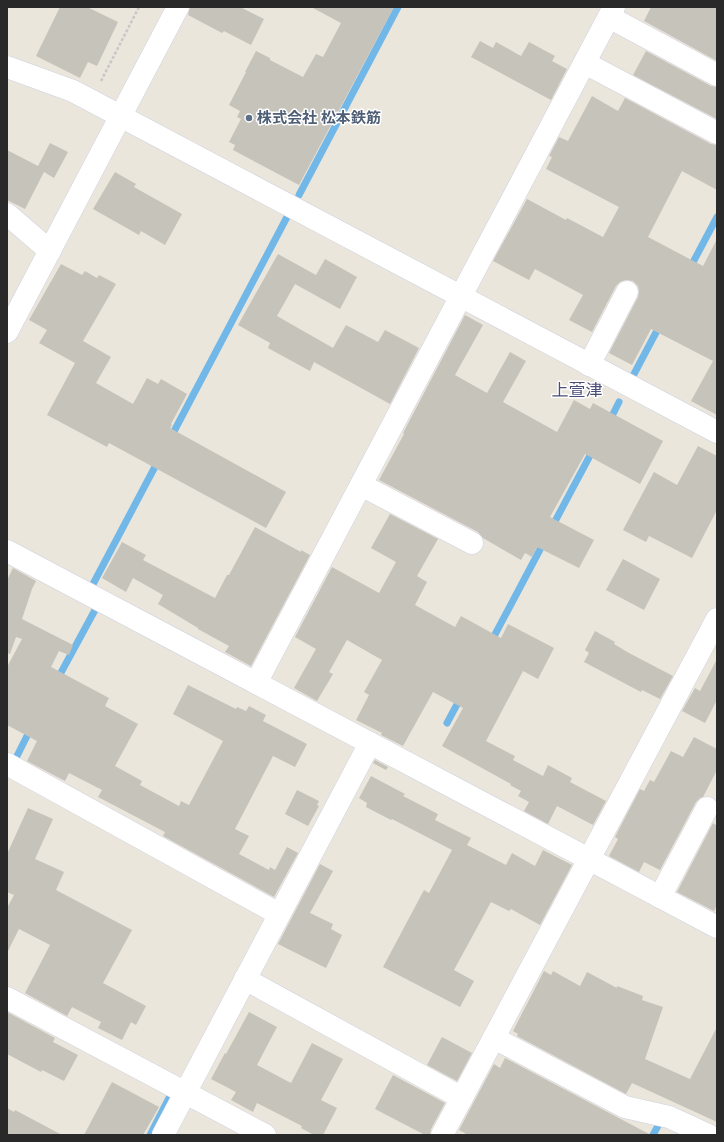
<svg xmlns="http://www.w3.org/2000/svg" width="724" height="1142" font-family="'Space Grotesk','Noto Sans JP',sans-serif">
<rect width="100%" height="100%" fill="#ebe6db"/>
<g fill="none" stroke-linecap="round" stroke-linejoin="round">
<g stroke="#71b8e9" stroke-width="7">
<path d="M299,195L398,7"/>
<path d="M690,268L717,217"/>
<path d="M634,374L661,323"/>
<path d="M609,422L619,402"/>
<path d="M171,437L287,217"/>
<path d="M552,527L594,448"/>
<path d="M92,586L158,461"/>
<path d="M491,642L544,542"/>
<path d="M57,680L95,610"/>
<path d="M447,723L461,697"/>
<path d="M14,762L31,728"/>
<path d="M150,1135L171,1094L176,1097"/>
<path d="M653,1135L659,1124"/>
</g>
</g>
<g fill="#c6c3bb">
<path d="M60,7H87L118,22L97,66L88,62L80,78L36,56Z"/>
<path d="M190,7H240L264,19L251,45L224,31L222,33L188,15Z"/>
<path d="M311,7H394L299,185L233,150L235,145L229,142L241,119L237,117L240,111L229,105L246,72H245L256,51L270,58V60L303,77L316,54L323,57L341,23Z"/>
<path d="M651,7H717V61L644,21Z"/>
<path d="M480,41L493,48L496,42L521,56L529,42L555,56L552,61L567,69L551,100L471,57Z"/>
<path d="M646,51L711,86L717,87V119L633,75Z"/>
<path d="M592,96L618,111L625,98L711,144L717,145V190L682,171L648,237L703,266L717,239V415L691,401L713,361L651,329L632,365L609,353L638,297L639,291L638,286L633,281L626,280L620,282L616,286L592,332L569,320L583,295L535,269L529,280L493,261L527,199L566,220L567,218L603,237L619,207L546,169L552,157L549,156L559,137L568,141Z"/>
<path d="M50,143L68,152L54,178L44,172L25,209L7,200V150L38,166Z"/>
<path d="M115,172L136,184L134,187L182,214L165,245L141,231L139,235L93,209Z"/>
<path d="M278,254L316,275L325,259L357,277L340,309L295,284L277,316L333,348L346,325L378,342L385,330L419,348L390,404L314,362L310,371L268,348L270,343L238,325Z"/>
<path d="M61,264L82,275L85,271L97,278L99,275L116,284L83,341L111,357L96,383L133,404L147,378L158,384L161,379L187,394L171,424L172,425L170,428L286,492L266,528L109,443L107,447L47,415L75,363L39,343L47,330L29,320Z"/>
<path d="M465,315L483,325L455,375L487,393L510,352L526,361L503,402L557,432L574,400L590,409L593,403L663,441L640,484L585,454L550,517L594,540L579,568L537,547L532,557L525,553L521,560L483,538L478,532L379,480L404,434L403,433Z"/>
<path d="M698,446L717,456V510L692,558L649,536L646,542L623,530L654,472L677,485Z"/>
<path d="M390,514L438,539L417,576L427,582L415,605L455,627L461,616L501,638L508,624L554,648L538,679L523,671L486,741L515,756L513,760L543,776L548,765L572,778L570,782L606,801L593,825L557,806L548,824L524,811L529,802L518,796L521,791L510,785L511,784L442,746L463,708L433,692L403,746L381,735L382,733L356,720L369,695L364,692L382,660L347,640L329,672L333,674L317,701L294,688L316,649L295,637L332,567L379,593L396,562L371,548Z"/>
<path d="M255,527L301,552V550L310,555L251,666L225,652L229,646L198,629V628L158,604L163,595L133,578L126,592L102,578L122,542L146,555L143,560L215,598L227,575H229Z"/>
<path d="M623,559L660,579L644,610L606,590Z"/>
<path d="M13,568L36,581L32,589L22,619L73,645L69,655L59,651L51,667L109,698L105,706L138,724L115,766L142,781L140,785L179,806L181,801L189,805L223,741L173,714L188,685L236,709L237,707L246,711L249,706L266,715L263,721L307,744L295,767L273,756L235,829L249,836L239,854L269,870L270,867L275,870L287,847L298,853L274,897L163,836L165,832L98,797L102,790L69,773L65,781L27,761L37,741L7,725V667L22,639L16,637L10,654L7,653V580Z"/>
<path d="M595,631L615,642L614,644L629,653L673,676L660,699L642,690L641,692L584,662L589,653L585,650Z"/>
<path d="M717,659V700L705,723L682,711L695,688L700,691Z"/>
<path d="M694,737L717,749V770L703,797L700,798L696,802L660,870L644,862L639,872L609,856L618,839L615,837L640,789L644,791L650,780L654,782L671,751L683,757Z"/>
<path d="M375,760L388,767L386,770L373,763Z"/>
<path d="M371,776L405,794L403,796L438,814L435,820L471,838L467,845L506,865L512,853L535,866L543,850L572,865L540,925L511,909L509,911L491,902L454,970L474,981L460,1007L383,967L424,890L429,893L452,850L392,819L391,820L366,807L367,803L359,798Z"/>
<path d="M297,790L319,801L317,805L319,806L308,826L285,814Z"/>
<path d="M28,808L53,819L35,859L64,872L56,890L132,930L103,983L146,1006L136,1025L131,1022L122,1040L98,1028L101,1022L72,1007L67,1016L25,993L50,945L19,929L7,953V908L14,895L7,892V854Z"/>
<path d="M713,823L717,826V905L714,911L677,892Z"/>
<path d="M320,864L333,871L310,913L333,924L331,929L342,935L326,968L278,944Z"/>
<path d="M544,971L551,975L553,971L580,986L587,972L617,988V986L643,996L642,1000L663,1007L645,1059L690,1079L717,1027V1122L632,1083L626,1094L517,1036L518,1034L513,1031Z"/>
<path d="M7,1012L55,1038L53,1042L78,1055L64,1081L42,1070L41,1072L7,1054Z"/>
<path d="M249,1012L277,1027L257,1065L291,1083L312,1043L343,1059L321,1100L337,1108L323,1135H314L301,1128L302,1126L257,1103L253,1112L231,1100L236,1092L211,1079L225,1053L226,1054Z"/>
<path d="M442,1037L472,1053L457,1081L427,1065Z"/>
<path d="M505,1058L615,1116L651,1135H468L459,1130L494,1064L500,1068Z"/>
<path d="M393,1075L445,1103L431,1129L430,1135H425L375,1109Z"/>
<path d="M112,1082L159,1107L143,1135H84Z"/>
<path d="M7,1108L14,1112L15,1110L62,1135H7Z"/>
</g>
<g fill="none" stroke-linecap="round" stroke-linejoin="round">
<defs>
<g id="minor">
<path d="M609,17L717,75"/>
<path d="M585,63L717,133"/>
<path d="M7,67L73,91L717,432"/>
<path d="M7,214L50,251"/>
<path d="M7,332L178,7"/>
<path d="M589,365L627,292"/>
<path d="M361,485L472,543"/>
<path d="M7,551L717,927"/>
<path d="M256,683L614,7"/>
<path d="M7,764L279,914"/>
<path d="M660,897L707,808"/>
<path d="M245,979L462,1098"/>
<path d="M7,998L265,1135"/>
<path d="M494,1038L625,1107L669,1117L708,1135"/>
<path d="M163,1135L370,743"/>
<path d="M442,1135L717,619"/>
</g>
</defs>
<use href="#minor" stroke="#d0d1e1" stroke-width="23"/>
<path stroke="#c7c7c7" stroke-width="2.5" stroke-dasharray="3 2" stroke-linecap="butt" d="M101,81L139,7"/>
<use href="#minor" stroke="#fff" stroke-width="22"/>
</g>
<circle fill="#5c6f8a" stroke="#fff" stroke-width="1.5" cx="249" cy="118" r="4"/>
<g text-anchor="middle" stroke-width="3" stroke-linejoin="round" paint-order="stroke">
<g font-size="15" font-weight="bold" fill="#4e5e75" stroke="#fff" text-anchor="start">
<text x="257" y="123">株式会社 松本鉄筋</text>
</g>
<g font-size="17" fill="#4b4d77" stroke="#fff">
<text x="577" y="396">上萱津</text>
</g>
</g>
<rect width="724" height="1142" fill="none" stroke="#292929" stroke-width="16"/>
</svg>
